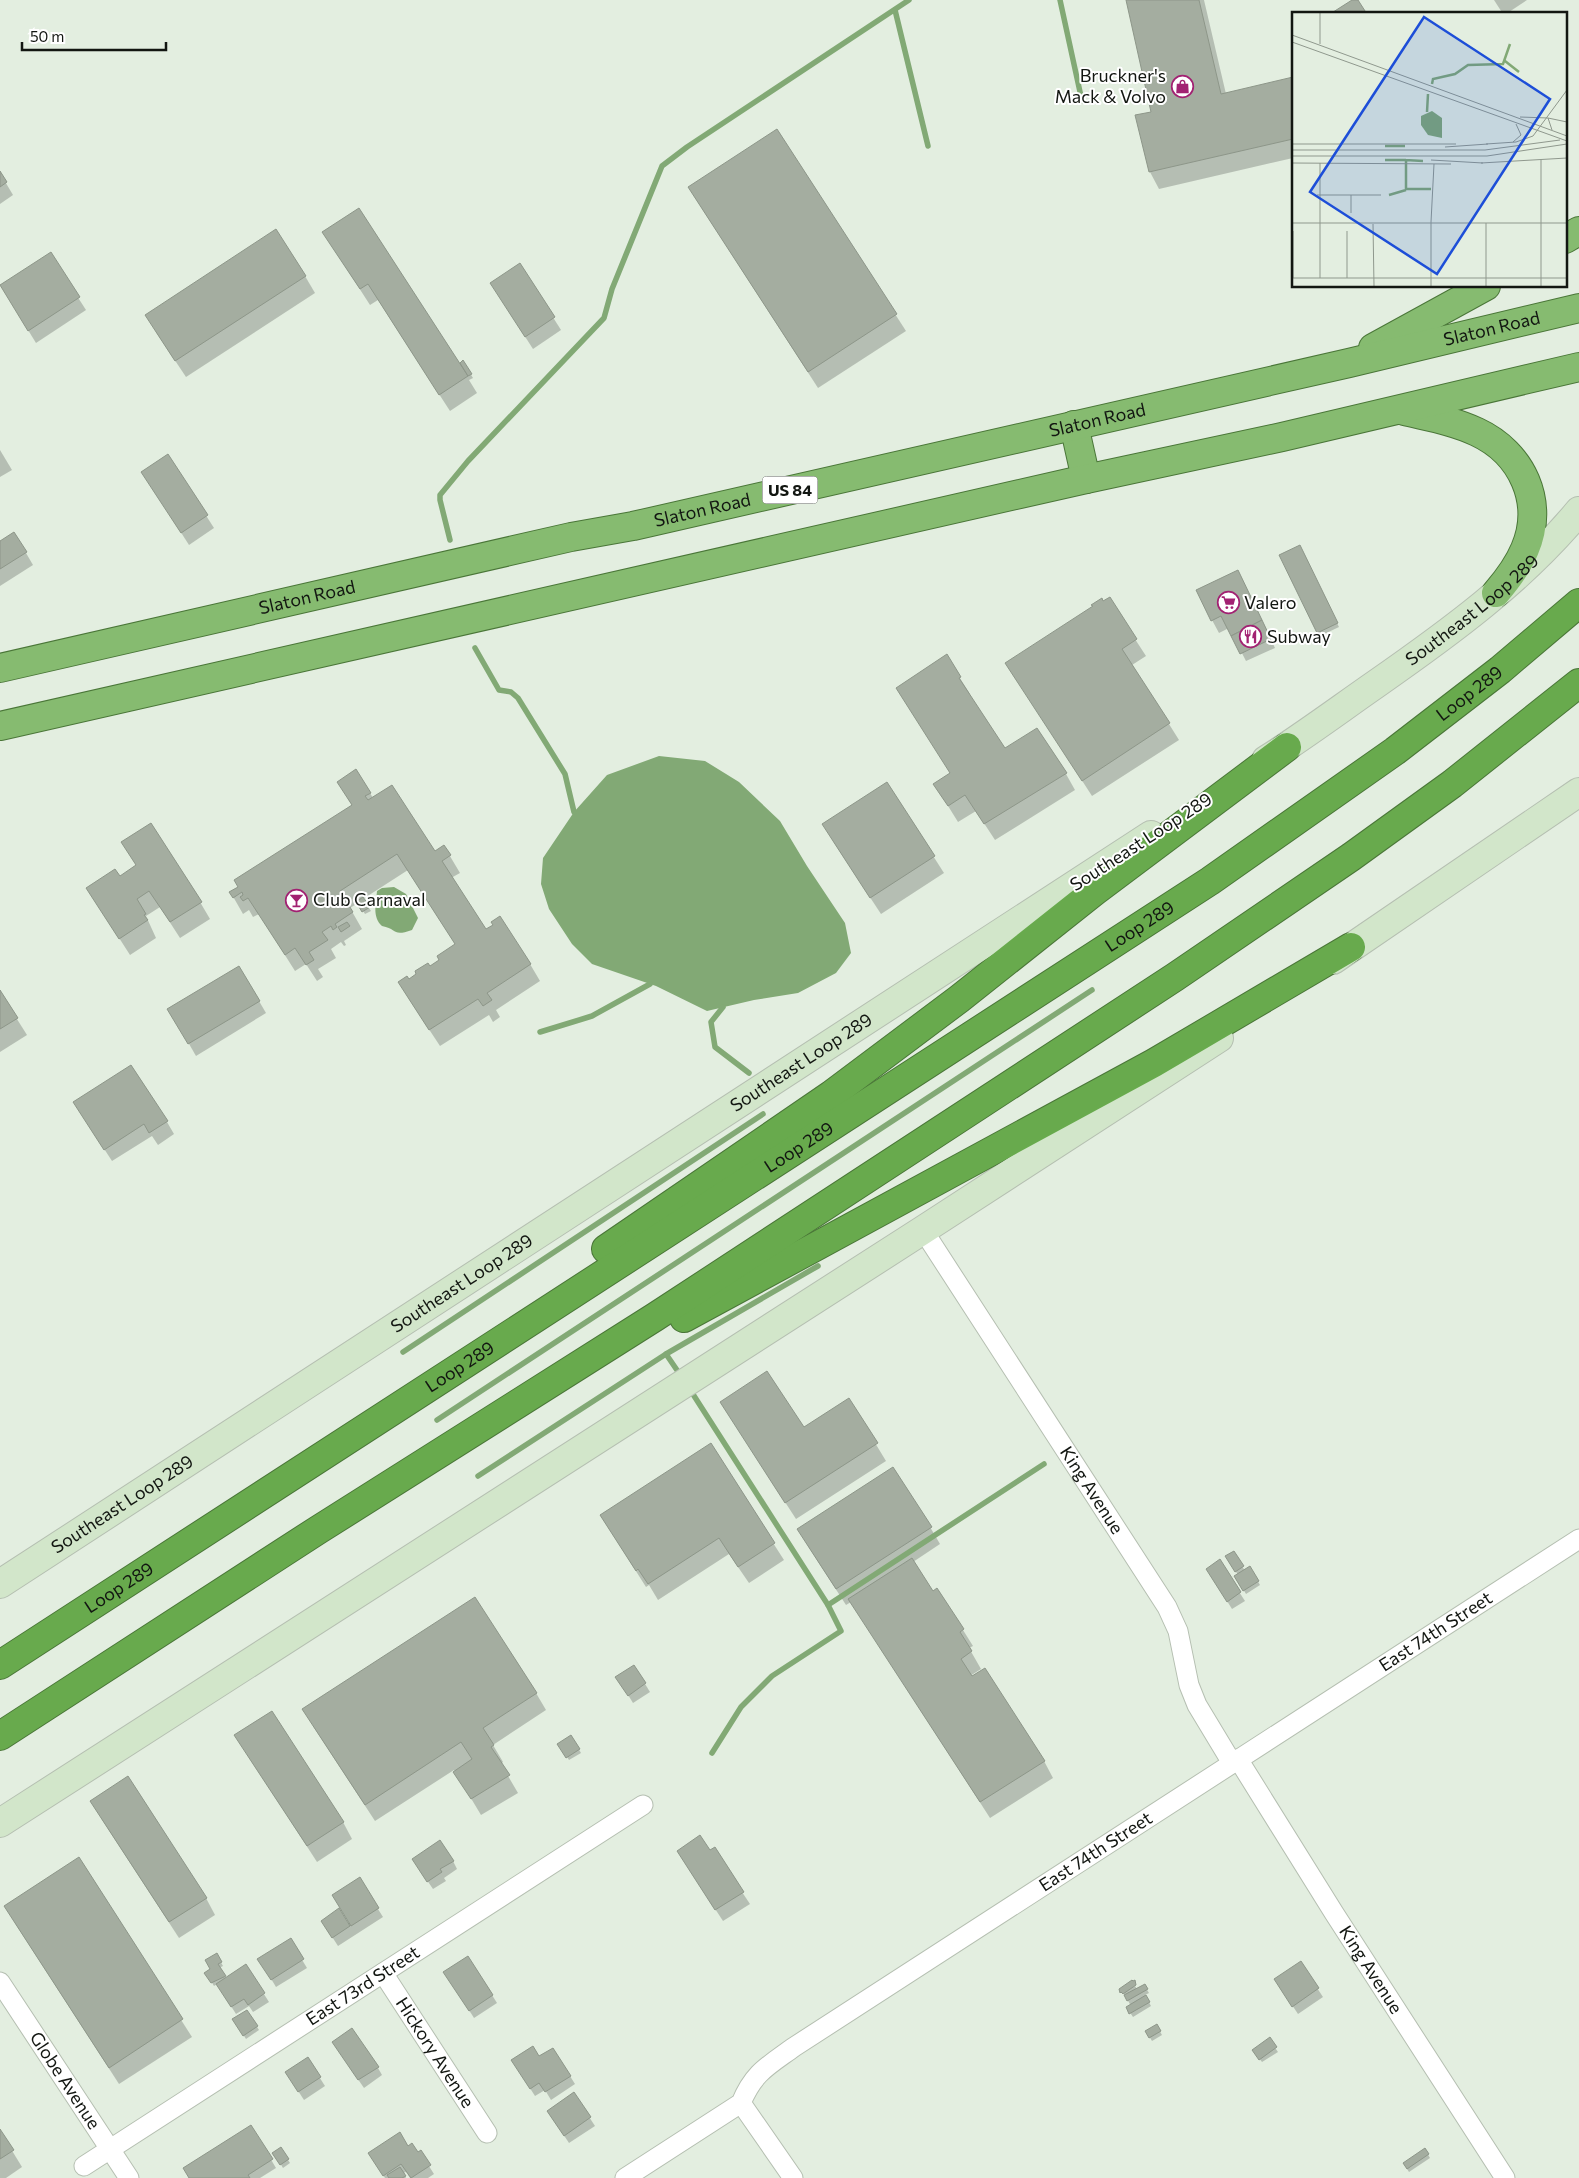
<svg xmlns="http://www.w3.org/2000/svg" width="1579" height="2178" font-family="Commissioner,sans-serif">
<rect width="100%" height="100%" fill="#e3eee0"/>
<g fill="#82a975">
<path d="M659,756L705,761L739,782L780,821L807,866L845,923L851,953L836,973L798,993L754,1000L707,1011L656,986L592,964L572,944L549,909L541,884L543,858L574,812L607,775Z"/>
<path d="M394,887L406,894L418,918L412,930C392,937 398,929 382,926C372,917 376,903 377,891L382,888Z"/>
</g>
<g fill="#0003">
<path d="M1127,0H1204L1226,94L1293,79V158L1159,189L1150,172L1137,116L1153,112Z"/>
<path d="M1494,0H1527L1506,14H1503Z"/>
<path d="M777,131L906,331L818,388L689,188Z"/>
<path d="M0,173L13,195L0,204Z"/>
<path d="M334,249L459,364L463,362L473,378L469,380L477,393L450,411L378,300L370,305Z"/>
<path d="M50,254L86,310L36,343L1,286Z"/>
<path d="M520,265L561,330L533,349L499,296Z"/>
<path d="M305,276L315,293L186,377L156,332Z"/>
<path d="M0,450L12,470L0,477Z"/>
<path d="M168,456L214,528L189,545L150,484Z"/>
<path d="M0,542L26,553L33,565L0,586Z"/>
<path d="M1301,550L1339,627L1320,636L1318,632Z"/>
<path d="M1244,584L1275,648L1246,661L1229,628L1219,633L1212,620Z"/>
<path d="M1109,599L1146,656L1132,665L1179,740L1092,796L1017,680Z"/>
<path d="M946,656L970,694L969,695L1005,750L1066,774L1075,790L995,840L976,811L958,822L935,785L951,774Z"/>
<path d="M887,784L944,873L881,914L833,841Z"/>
<path d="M370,793L373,798L434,853L444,846L460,873L451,878L486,931L530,964L540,981L496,1010L500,1017L493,1022L489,1015L440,1046L409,999L408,981L440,960L456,945L408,870L363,899L371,911L365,914L358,903L350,908L362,929L344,941L346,945L344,946L341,942L331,949L336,958L318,969L323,977L317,981L306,964L295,971L259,914L253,917L249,910L243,914L231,893L352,805L348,799Z"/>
<path d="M137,866L200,902L210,919L180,938L160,907L146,916L156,938L130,955L98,905L119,877Z"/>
<path d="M239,967L266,1013L196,1056L169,1009Z"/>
<path d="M0,992L27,1035L0,1052Z"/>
<path d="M82,1115L167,1122L174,1134L158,1145L152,1136L112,1161Z"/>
<path d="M849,1400L886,1461L796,1519L721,1403L804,1429Z"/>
<path d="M710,1445L784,1560L749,1583L729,1554L658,1600L649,1585L646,1587L601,1516Z"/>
<path d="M930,1527L940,1544L913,1562L933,1592L963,1630L973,1646L969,1648L981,1669L970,1676L1044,1761L1053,1778L990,1818L851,1602L846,1605L808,1546Z"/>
<path d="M1234,1553L1245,1571L1250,1568L1260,1585L1246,1594L1236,1577L1238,1575L1227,1557Z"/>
<path d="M1219,1561L1245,1601L1232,1609L1212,1577Z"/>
<path d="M634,1666L650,1692L633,1703L622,1685Z"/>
<path d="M536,1693L546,1710L493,1745L503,1762L501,1764L518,1793L481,1815L454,1770L375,1821L313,1726Z"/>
<path d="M571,1736L581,1753L569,1760L559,1744Z"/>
<path d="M246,1752L343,1822L352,1839L317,1862Z"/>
<path d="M101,1818L206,1898L215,1915L179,1938Z"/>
<path d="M710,1852L742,1892L750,1904L723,1921L685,1863Z"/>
<path d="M78,1859L192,2037L119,2084L15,1923Z"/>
<path d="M453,1861L457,1869L444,1878L446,1881L433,1889L418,1867Z"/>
<path d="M359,1879L383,1917L338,1946L327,1929L350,1922Z"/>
<path d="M290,1940L307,1968L276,1987L264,1967Z"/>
<path d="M216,1954L223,1966L219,1968L226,1979L246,1966L269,2002L253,2012L249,2006L236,2014L217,1984L214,1986L206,1973L212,1969Z"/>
<path d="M1300,1962L1323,1997L1298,2014L1280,1987Z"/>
<path d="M450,1980L492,1995L497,2003L474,2018Z"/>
<path d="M1144,1985L1149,1993L1145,1995L1151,2006L1133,2017L1127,2008L1131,2006L1123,1992L1135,1986L1137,1989Z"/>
<path d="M247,2011L259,2030L246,2039L234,2020Z"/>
<path d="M1157,2026L1162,2035L1152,2041L1146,2031Z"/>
<path d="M1269,2039L1278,2052L1262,2062L1255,2053Z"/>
<path d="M553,2049L575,2084L551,2100L545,2090L535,2096L517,2068Z"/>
<path d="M338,2050L378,2068L382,2075L364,2088Z"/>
<path d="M307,2058L325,2086L304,2100L291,2080Z"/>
<path d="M574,2094L595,2126L569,2143L553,2119Z"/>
<path d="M251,2126L276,2168L260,2178H190Z"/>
<path d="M0,2131L22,2167L6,2178H0Z"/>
<path d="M408,2147L418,2154L420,2152L434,2174L428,2178H410L406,2172L403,2173L406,2178H385L374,2161Z"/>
<path d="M281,2149L290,2163L283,2168L274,2153Z"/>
<path d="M1425,2149L1430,2158L1409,2172L1404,2164Z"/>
</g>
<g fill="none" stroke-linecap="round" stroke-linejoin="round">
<g stroke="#82a975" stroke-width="5.5">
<path d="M1060,0L1082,101"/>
<path d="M895,10L928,146"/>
<path d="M450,540L440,500V495L468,461L604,318L612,289L662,166L687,147L909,0"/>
<path d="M475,648L499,690L511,692L518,698L565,774L574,812"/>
<path d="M723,1007L711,1022L715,1047L749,1073"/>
<path d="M540,1032L592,1016L650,984"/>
<path d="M403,1352L763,1114"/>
<path d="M681,1376L666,1354L818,1266"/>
<path d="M689,1388L828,1605L1044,1464"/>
<path d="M437,1420L1092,990"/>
<path d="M478,1476L666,1354"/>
<path d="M712,1753L741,1707L772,1676L841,1631L828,1605"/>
</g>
</g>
<g fill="#a4ada0" stroke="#8d9689">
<path d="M1126,0H1199L1221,94L1293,77V139L1149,172L1135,115L1151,112Z"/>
<path d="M1352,0H1358L1367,14H1330Z"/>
<path d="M777,129L897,314L808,372L688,187Z"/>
<path d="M0,171L7,182L0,187Z"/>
<path d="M359,208L468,376L439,395L368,284L360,289L322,232Z"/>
<path d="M276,229L306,276L175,361L145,315Z"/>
<path d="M51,252L80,297L28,331L0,285Z"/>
<path d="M520,263L555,317L525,337L490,283Z"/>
<path d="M463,360L472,374L468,376L460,363Z"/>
<path d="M168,454L208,515L181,533L141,472Z"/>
<path d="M14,532L27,552L0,569V541Z"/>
<path d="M1300,545L1338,623L1317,633L1279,555Z"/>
<path d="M1238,570L1262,620L1231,636L1221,616L1211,621L1196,590Z"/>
<path d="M1110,597L1137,639L1122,649L1170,723L1082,781L1005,663L1093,606L1091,605L1102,598L1103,601Z"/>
<path d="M1262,620L1271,639L1240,654L1231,636Z"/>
<path d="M947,654L961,677L959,678L1005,748L1037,728L1067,773L984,824L965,795L948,806L933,784L950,773L896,688Z"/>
<path d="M356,769L371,793L365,796L368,800L392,785L435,851L444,845L451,855L442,861L486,929L493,925L491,922L500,916L531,964L487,993L492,1000L483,1006L478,999L429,1030L398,982L407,976L409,979L416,974L415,971L428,963L430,966L439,960L437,956L455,944L397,854L340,891L353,912L335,924L337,927L333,930L331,926L322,932L328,940L309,952L314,960L306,965L295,948L285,955L248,898L243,901L240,897L243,895L242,892L233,898L229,892L238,887L234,880L352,805L337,782Z"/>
<path d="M887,782L935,856L870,898L822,824Z"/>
<path d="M151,823L202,902L170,922L149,891L137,899L146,914L144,915L148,920L119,939L86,888L115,869L120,876L136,865L121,842Z"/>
<path d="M363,897L370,907L362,912L356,902Z"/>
<path d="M347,922L350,926L341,932L338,927Z"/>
<path d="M239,966L260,1001L188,1044L167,1009Z"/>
<path d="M0,990L18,1018L0,1029Z"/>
<path d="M131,1065L168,1121L149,1133L144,1124L104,1150L73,1102Z"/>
<path d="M767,1371L804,1427L849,1398L878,1443L785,1503L720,1402Z"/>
<path d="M711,1443L775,1543L738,1567L719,1538L648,1584L638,1569L636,1571L600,1515Z"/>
<path d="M893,1467L932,1527L836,1589L797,1529Z"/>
<path d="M1234,1551L1244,1566L1235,1572L1225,1556Z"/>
<path d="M912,1558L933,1591L937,1588L964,1629L960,1632L972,1651L961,1659L972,1676L985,1668L1045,1761L980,1802L848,1599Z"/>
<path d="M1220,1559L1241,1592L1227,1602L1206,1569Z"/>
<path d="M1250,1566L1259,1581L1243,1591L1234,1576Z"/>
<path d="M475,1597L537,1693L483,1728L494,1745L491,1747L510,1775L471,1799L453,1772L472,1759L461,1742L365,1805L302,1709Z"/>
<path d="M634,1665L646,1683L628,1696L615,1677Z"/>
<path d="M272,1711L344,1822L307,1846L234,1735Z"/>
<path d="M571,1735L580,1749L566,1758L557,1744Z"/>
<path d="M128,1776L207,1898L169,1922L90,1801Z"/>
<path d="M700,1835L710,1850L715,1847L744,1892L715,1910L677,1851Z"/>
<path d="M440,1840L454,1861L440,1869L442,1872L427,1882L412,1859Z"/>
<path d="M79,1857L183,2019L109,2068L4,1906Z"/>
<path d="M360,1877L379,1908L351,1926L332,1895Z"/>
<path d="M339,1908L350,1926L332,1938L321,1921Z"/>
<path d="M291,1938L304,1959L271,1980L257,1959Z"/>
<path d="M217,1953L222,1962L218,1964L226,1976L211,1983L204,1973L210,1969L205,1960Z"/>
<path d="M468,1956L493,1995L469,2011L443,1972Z"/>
<path d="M1301,1961L1319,1988L1292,2007L1274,1979Z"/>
<path d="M246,1964L265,1993L248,2005L244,1999L231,2007L216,1984Z"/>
<path d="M1132,1980L1133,1981L1135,1980L1136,1985L1123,1994L1121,1992L1120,1993L1119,1989Z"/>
<path d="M1145,1984L1148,1989L1127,2001L1124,1995Z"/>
<path d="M1146,1995L1150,2002L1129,2014L1126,2007Z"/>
<path d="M247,2010L258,2026L243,2036L232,2019Z"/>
<path d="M1157,2024L1161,2031L1149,2038L1145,2031Z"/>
<path d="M352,2028L379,2067L358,2080L332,2042Z"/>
<path d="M1270,2037L1277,2047L1259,2060L1252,2050Z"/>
<path d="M533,2046L539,2056L553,2048L571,2076L545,2092L539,2083L530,2089L511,2060Z"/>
<path d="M308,2057L321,2077L298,2092L285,2072Z"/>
<path d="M574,2092L591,2117L564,2136L547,2111Z"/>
<path d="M251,2125L273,2159L248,2175L250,2178H189L183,2168Z"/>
<path d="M0,2129L14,2150L0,2159Z"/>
<path d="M400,2132L408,2146L412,2143L418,2152L421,2150L431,2165L411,2178L401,2164L383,2176L368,2153Z"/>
<path d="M281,2147L289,2159L280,2165L272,2153Z"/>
<path d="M1425,2148L1429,2154L1407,2169L1403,2163Z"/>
<path d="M400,2167L406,2176L402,2178H389L387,2175Z"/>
</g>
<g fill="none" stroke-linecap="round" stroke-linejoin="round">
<defs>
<g id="minor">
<path id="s1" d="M923,1230L1167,1607L1178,1631L1189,1685L1197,1705L1232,1763"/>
<path id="s2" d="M1238,1759L1334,1913L1505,2178"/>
<path id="s3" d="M383,1973L487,2133"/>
<path id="s4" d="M0,1982L129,2178"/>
<path d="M741,2103L793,2178"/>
<path id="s5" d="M84,2166L643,1805"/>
<path id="s6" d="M625,2178L741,2103C754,2072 768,2066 794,2047L1579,1539"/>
</g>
<g id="secondary">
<path id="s7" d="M1266,760C1304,736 1340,709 1376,684C1449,633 1522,580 1579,511"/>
<path d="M1333,960L1579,792"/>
<path id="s8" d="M0,1584L1151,835"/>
<path d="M0,1823L923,1230L1219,1038"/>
</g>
<g id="trunk">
<path d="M1565,239L1579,231"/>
<path d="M1373,348L1486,286"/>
<path d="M1404,411C1429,417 1454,421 1477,432C1522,453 1545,502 1525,549C1518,566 1508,579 1496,593"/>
<path d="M1074,425L1086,479"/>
<path id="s9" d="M0,668L571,537L633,526L1349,363L1579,308"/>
<path d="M0,726L1086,479L1282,437L1579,367"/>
</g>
<g id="motorway">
<path d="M606,1249L831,1095L959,999L1095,891L1287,747"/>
<path d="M684,1318L1154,1063L1351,947"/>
<path id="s10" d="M0,1665L1210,881L1395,751L1500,670L1579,603"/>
<path d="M0,1736L318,1530L655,1317L1175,977L1351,857L1452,784L1579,683"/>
</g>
</defs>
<use href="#minor" stroke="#b5bfb1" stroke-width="21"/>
<use href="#secondary" stroke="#b5bfb1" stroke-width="30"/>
<use href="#trunk" stroke="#4a7638" stroke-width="30"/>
<use href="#motorway" stroke="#4a7638" stroke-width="30"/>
<use href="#minor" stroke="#fff" stroke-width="19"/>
<use href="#secondary" stroke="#d2e6ca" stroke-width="28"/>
<use href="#trunk" stroke="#86bb70" stroke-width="28"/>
<use href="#motorway" stroke="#68aa4d" stroke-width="28"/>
</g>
<defs>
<symbol id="shop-ring" viewBox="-11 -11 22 22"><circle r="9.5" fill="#fff" stroke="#a22172" stroke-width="1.5"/><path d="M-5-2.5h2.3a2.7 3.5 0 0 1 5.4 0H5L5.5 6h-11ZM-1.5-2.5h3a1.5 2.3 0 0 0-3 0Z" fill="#a22172"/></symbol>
<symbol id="supermarket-ring" viewBox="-11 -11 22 22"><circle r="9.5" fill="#fff" stroke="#a22172" stroke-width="1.5"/><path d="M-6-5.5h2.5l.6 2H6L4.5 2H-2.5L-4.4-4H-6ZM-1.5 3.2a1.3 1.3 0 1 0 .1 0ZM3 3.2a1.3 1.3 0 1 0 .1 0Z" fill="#a22172"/></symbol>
<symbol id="restaurant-ring" viewBox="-11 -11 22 22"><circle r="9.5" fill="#fff" stroke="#a22172" stroke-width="1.5"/><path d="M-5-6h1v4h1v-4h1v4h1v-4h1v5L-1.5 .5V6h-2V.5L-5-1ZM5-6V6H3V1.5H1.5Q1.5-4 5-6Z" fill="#a22172"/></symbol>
<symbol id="bar-ring" viewBox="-11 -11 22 22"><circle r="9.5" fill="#fff" stroke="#a22172" stroke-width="1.5"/><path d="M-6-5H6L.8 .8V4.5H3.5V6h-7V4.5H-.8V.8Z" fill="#a22172"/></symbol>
</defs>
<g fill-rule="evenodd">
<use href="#shop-ring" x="1170" y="74" width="25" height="25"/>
<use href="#supermarket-ring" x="1216" y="590" width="25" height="25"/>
<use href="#restaurant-ring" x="1238" y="624" width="25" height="25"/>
<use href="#bar-ring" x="284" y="888" width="25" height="25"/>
</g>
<g text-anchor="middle" stroke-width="4" stroke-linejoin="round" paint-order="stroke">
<rect fill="#fff" stroke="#595c58" stroke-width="1" x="762.5" y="476.5" width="55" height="27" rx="4"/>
<g font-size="16" font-weight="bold" fill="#121611">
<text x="790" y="496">US 84</text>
</g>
<g font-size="18" fill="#121611" stroke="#fff" text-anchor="start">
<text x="1166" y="82" text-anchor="end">Bruckner's<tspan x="1166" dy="21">Mack &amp; Volvo</tspan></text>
<text x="1244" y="609">Valero</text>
<text x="1267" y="643">Subway</text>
<text x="313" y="906">Club Carnaval</text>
</g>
<g font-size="18" fill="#121611" stroke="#fff">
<text dy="6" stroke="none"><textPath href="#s9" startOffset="1530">Slaton Road</textPath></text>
<text dy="6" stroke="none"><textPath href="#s9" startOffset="1125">Slaton Road</textPath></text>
<text dy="6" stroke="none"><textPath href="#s9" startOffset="720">Slaton Road</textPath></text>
<text dy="6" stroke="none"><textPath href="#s9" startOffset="315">Slaton Road</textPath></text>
<text dy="6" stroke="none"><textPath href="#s7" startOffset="255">Southeast Loop 289</textPath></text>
<text dy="6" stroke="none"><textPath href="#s10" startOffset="1762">Loop 289</textPath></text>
<text transform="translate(1141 842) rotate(-33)" y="6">Southeast Loop 289</text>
<text dy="6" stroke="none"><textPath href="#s10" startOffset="1358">Loop 289</textPath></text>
<text dy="6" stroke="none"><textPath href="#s8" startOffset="956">Southeast Loop 289</textPath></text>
<text dy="6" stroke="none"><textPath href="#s10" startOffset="952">Loop 289</textPath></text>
<text dy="6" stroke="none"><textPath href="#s8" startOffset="551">Southeast Loop 289</textPath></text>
<text dy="6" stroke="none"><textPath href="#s10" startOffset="548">Loop 289</textPath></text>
<text dy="6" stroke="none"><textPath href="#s1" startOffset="310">King Avenue</textPath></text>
<text dy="6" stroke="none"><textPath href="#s8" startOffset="146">Southeast Loop 289</textPath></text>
<text dy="6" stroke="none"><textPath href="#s10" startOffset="142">Loop 289</textPath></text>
<text dy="6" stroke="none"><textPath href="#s6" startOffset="981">East 74th Street</textPath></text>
<text dy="6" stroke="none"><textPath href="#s6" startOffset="576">East 74th Street</textPath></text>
<text dy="6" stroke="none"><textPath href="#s2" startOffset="249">King Avenue</textPath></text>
<text dy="6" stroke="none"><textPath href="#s5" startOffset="332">East 73rd Street</textPath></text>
<text dy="6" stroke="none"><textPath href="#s3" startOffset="95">Hickory Avenue</textPath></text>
<text dy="6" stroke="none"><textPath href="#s4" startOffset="118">Globe Avenue</textPath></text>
</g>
</g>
<g transform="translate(1292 12)">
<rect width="275" height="275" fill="#e3eee0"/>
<path d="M140,99L150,106V126L136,123L129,113V104Z" fill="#82a975"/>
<path fill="none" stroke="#82a975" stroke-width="2.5" d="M213,49L227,60M140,72L141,67L163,62L176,53L211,52L218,32M135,100L136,82M93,134H113M93,148H114M131,149L114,148V177H139M97,183L114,178"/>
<path fill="none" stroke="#8f988d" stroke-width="1" d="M28,1V32M0,23L275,124M0,30L275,129M228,105L256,106L260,118M256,106L275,110M221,130L229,123L224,112M0,132H164M194,132L224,130L241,124L275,78M153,135L196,132M0,138H193L268,128M0,144H195L275,132M139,148L191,151M0,151L159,152M28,151V266M189,151L275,146M25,183H89M59,183V201M139,210L142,152M0,211H275M81,212L82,274M55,219V266M0,266H275M1,266V219M139,274V210M194,274V211M249,274V148"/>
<path fill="#1d4ed8" fill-opacity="0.15" stroke="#1d4ed8" stroke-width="2.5" d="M132,5L258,87L145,262L18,180Z"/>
<rect width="275" height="275" fill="none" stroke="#121611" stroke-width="2.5"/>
</g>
<path d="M22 42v8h144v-8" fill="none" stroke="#121611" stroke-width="2.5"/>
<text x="30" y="42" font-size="15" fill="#121611" stroke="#ffffff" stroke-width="4" paint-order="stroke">50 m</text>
</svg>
